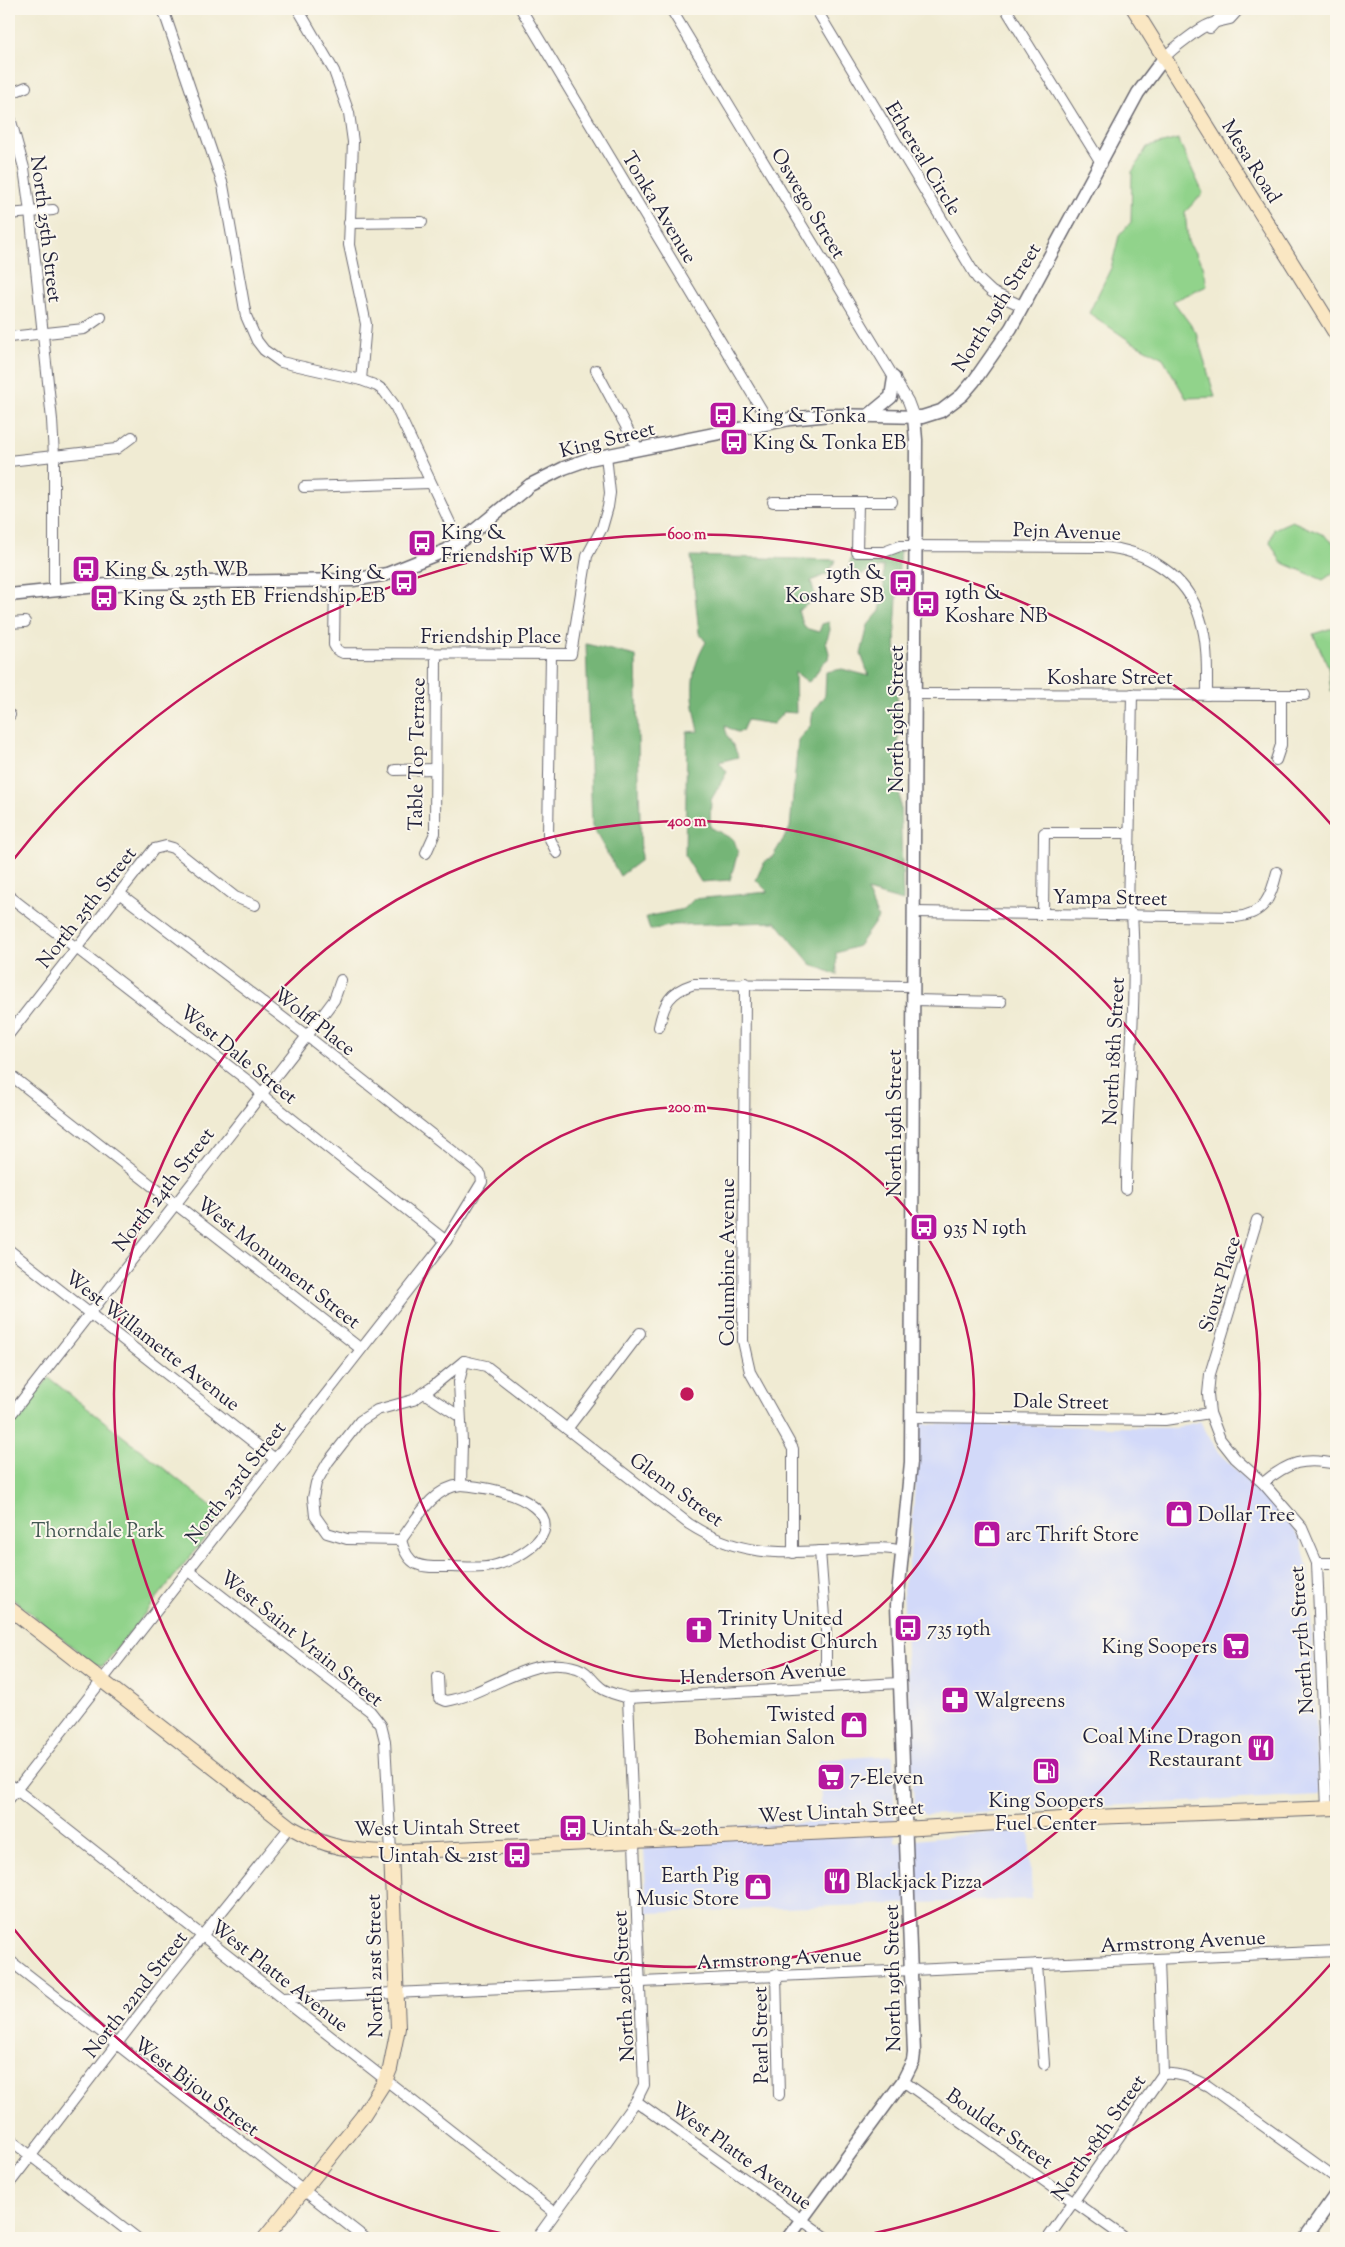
<svg xmlns="http://www.w3.org/2000/svg" width="1345" height="2247" font-family="'Sorts Mill Goudy',serif">
<rect width="100%" height="100%" fill="#fbf7ec"/>
<filter id="ink" filterUnits="userSpaceOnUse"><feTurbulence type="fractalNoise" baseFrequency=".02" numOctaves="2"/><feDisplacementMap in="SourceGraphic" scale="10" xChannelSelector="R" yChannelSelector="G"/><feConvolveMatrix kernelMatrix="1 2 1 2 8 2 1 2 1" color-interpolation-filters="sRGB"/></filter>
<filter id="wash" filterUnits="userSpaceOnUse"><feTurbulence type="fractalNoise" baseFrequency=".0096" numOctaves="4" result="noise"/><feDisplacementMap in="SourceGraphic" scale="20" xChannelSelector="R" yChannelSelector="G"/><feGaussianBlur stdDeviation="1.12" result="paint"/><feColorMatrix in="noise" values="0 0 0 0 0 0 0 0 0 0 0 0 0 0 0 0 0 1.4 0 .05"/><feComposite in="paint" operator="in"/></filter>
<g filter="url(#wash)">
<rect width="100%" height="100%" fill="#f0ebd3"/>
<g fill="#d2d9f9">
<path d="M1200,1421L1218,1452L1289,1522L1301,1541L1309,1574L1319,1795L926,1815L918,1811L914,1808L903,1589L910,1557L919,1424L1177,1428Z"/>
<path d="M893,1755L895,1842L1029,1829L1032,1899L647,1913L643,1830L822,1822L819,1760Z"/>
</g>
<g fill="#91d38b" stroke="#5a7a63">
<path d="M1178,139L1203,193L1185,212L1188,242L1203,265L1207,286L1173,301L1196,332L1215,397L1186,398L1163,358L1130,341L1089,313L1111,268L1119,236L1131,222L1132,172L1147,147Z"/>
<path d="M1292,521L1324,535L1336,545V571L1323,580L1281,562L1270,542L1274,529Z"/>
<path d="M1336,627V690L1331,691L1328,666L1313,634Z"/>
<path d="M49,1378L223,1515L103,1666L93,1663L9,1596V1426Z"/>
</g>
<g fill="#74b577" stroke="#4b6c59">
<path d="M900,550L895,631L903,901L867,891L878,918L858,946L836,953L837,975L811,964L776,922L674,925L650,930L646,917L684,909L694,899L768,892L756,880L764,862L773,856L790,828L798,740L811,725L813,711L825,695L826,672L842,669L869,676L861,654L868,625L880,611L884,591L883,566L860,575L852,581L847,573L851,558L884,557Z"/>
<path d="M691,556L836,560L827,574L811,581L816,598L798,611L805,628L819,632L822,624L829,622L830,630L826,642L829,653L828,659C817,666 818,677 808,682L795,672L796,713L784,712L773,724L747,720L742,731L737,732L725,726C726,738 735,745 738,757L719,762L727,772L711,800L710,827L734,840L738,852L730,880L701,882L685,856L687,732L699,731C691,698 688,672 706,642L699,633Z"/>
<path d="M586,644L636,656L641,860L620,876L592,826Z"/>
</g>
</g>
<g filter="url(#ink)">
<g fill="none" stroke-linecap="round" stroke-linejoin="round">
<defs>
<g id="minor">
<path d="M163,9L223,185L246,316L257,341L264,350L281,362L361,380L377,386L384,391L395,406L459,542"/>
<path d="M298,9L334,71L349,113L353,142L349,245L366,324L361,380"/>
<path d="M521,9L769,422"/>
<path d="M671,9L908,401L914,417"/>
<path d="M816,9L977,278L992,292L1022,306"/>
<path d="M1006,9L1102,164"/>
<path d="M1217,22L1230,19L1239,9"/>
<path d="M1210,28L1224,13L1234,9"/>
<path d="M1164,58C1171,50 1205,23 1214,23"/>
<path d="M9,94L26,87"/>
<path d="M9,114L24,168L30,212L52,420L54,456V590"/>
<path d="M9,214L53,210"/>
<path d="M349,223L422,222"/>
<path d="M9,337L84,329L101,317"/>
<path d="M596,370L638,449"/>
<path d="M9,461L116,449L132,437"/>
<path d="M304,487L430,483"/>
<path d="M773,502H892"/>
<path d="M858,502L857,552H884L900,546L1103,547C1145,550 1187,575 1200,618C1208,642 1207,669 1207,695"/>
<path d="M335,580L334,645L337,650L343,653L571,654L587,556L602,528L608,507L610,493L606,455"/>
<path d="M9,623L25,622"/>
<path d="M551,654L548,835L557,853"/>
<path d="M915,694L1305,695"/>
<path d="M9,715H10"/>
<path d="M1276,760L1281,745V695"/>
<path d="M395,770L434,769"/>
<path d="M426,853L435,833L436,655"/>
<path d="M9,896L252,1084L268,1100L446,1241"/>
<path d="M915,912L1236,917C1265,914 1271,897 1277,872"/>
<path d="M1043,913L1044,833H1129"/>
<path d="M1128,915L1132,694"/>
<path d="M745,983L743,1341L750,1372L793,1449V1553"/>
<path d="M914,1000L1001,1002"/>
<path d="M659,1027C664,1003 669,992 694,984L914,986"/>
<path d="M9,1034L154,849L166,846L173,848L235,897L255,905"/>
<path d="M9,1074L361,1349"/>
<path d="M1126,1189C1126,1097 1138,1006 1132,914"/>
<path d="M1257,1220L1210,1374L1208,1394L1210,1413L1220,1439L1235,1458L1263,1483L1302,1528L1317,1563L1327,1809"/>
<path d="M9,1250L275,1459"/>
<path d="M464,1361L459,1382L462,1442L461,1485C433,1487 416,1520 401,1540L347,1539L327,1533L315,1516L313,1498L316,1483L328,1462L360,1421L377,1410L413,1400L431,1388Z"/>
<path d="M464,1361L486,1366L689,1524C745,1560 785,1552 848,1550C866,1549 885,1546 902,1551"/>
<path d="M424,1393L459,1416"/>
<path d="M9,1417L307,1036L334,1000L341,980"/>
<path d="M911,1417L1165,1420L1210,1413"/>
<path d="M567,1429L640,1333"/>
<path d="M1263,1483C1288,1462 1304,1457 1336,1464"/>
<path d="M401,1540C409,1570 423,1567 451,1567C464,1567 479,1569 492,1566C515,1561 567,1534 534,1507C516,1492 484,1487 461,1485"/>
<path d="M820,1551L826,1630V1687"/>
<path d="M1317,1563H1336"/>
<path d="M188,1570L370,1711L381,1725L385,1741L391,1852"/>
<path d="M438,1677L439,1698L446,1701C490,1694 530,1653 577,1668C589,1672 591,1680 600,1687C606,1693 620,1695 628,1698L899,1683"/>
<path d="M9,1784L554,2212"/>
<path d="M9,1799L446,1241L482,1182L481,1175L474,1168L307,1036L119,893"/>
<path d="M9,1960L365,2238"/>
<path d="M1037,1964L1044,2064"/>
<path d="M776,1975L779,2095"/>
<path d="M283,1998L1336,1951"/>
<path d="M1163,2074C1180,2072 1193,2079 1208,2086L1336,2178"/>
<path d="M903,2081L1125,2238"/>
<path d="M636,2101L827,2238"/>
<path d="M9,2139L137,2238"/>
<path d="M9,2184L159,1989L290,1827"/>
<path d="M537,2238L636,2101L644,2085L628,1698"/>
<path d="M1048,2238L1163,2074L1159,1960"/>
</g>
<g id="tertiary">
<path d="M868,416L891,397L894,378"/>
<path d="M9,595L127,583L353,580L387,574L447,550L469,535L530,485L564,468L589,459L790,419L830,415L922,417L941,411L962,395L974,381L1011,328L1138,93L1164,58"/>
<path d="M788,2238L903,2081L913,2061L914,2053L897,1605L911,1462L916,440L914,417"/>
<path d="M1305,2238L1336,2194"/>
</g>
<g id="secondary">
<path d="M1134,9L1336,334"/>
<path d="M9,1608L290,1827C327,1848 349,1851 391,1852L920,1828L1092,1817L1336,1808"/>
<path d="M265,2238L362,2117L385,2081L390,2069L398,2028L391,1852"/>
</g>
</defs>
<use href="#minor" stroke="#6a6870" stroke-width="12"/>
<use href="#tertiary" stroke="#6a6870" stroke-width="15"/>
<use href="#secondary" stroke="#6a6870" stroke-width="16"/>
<use href="#minor" stroke="#fff" stroke-width="10"/>
<use href="#tertiary" stroke="#fff" stroke-width="12"/>
<use href="#secondary" stroke="#fae7c3" stroke-width="14"/>
</g>
</g>
<g fill="none" stroke="#c2185b" stroke-width="2.5">
<circle cx="687" cy="1394" r="287"/>
<circle cx="687" cy="1394" r="573"/>
<path d="M1336 1958A860 860 0 0 1 851 2238M523 2238A860 860 0 0 1 9 1923M9 865A860 860 0 0 1 1336 830"/>
</g>
<defs>
<symbol id="bus-square" viewBox="-11 -11 22 22"><rect x="-9" y="-9" width="18" height="18" rx="4" fill="#b5179e" stroke="#fbf7ec"/><path d="M-5-6H5V4H4V6H2V4H-2V6H-4V4H-5ZM-3.5-4V0h7V-4ZM-3.5 1.2v1.5H-2V1.2ZM2 1.2v1.5H3.5V1.2Z" fill="#fff"/></symbol>
<symbol id="shop-square" viewBox="-11 -11 22 22"><rect x="-9" y="-9" width="18" height="18" rx="4" fill="#b5179e" stroke="#fbf7ec"/><path d="M-5-2.5h2.3a2.7 3.5 0 0 1 5.4 0H5L5.5 6h-11ZM-1.5-2.5h3a1.5 2.3 0 0 0-3 0Z" fill="#fff"/></symbol>
<symbol id="church-square" viewBox="-11 -11 22 22"><rect x="-9" y="-9" width="18" height="18" rx="4" fill="#b5179e" stroke="#fbf7ec"/><path d="M-1.2-6h2.4v3.5h3.3v2.4h-3.3V6h-2.4V-.1h-3.3v-2.4h3.3Z" fill="#fff"/></symbol>
<symbol id="supermarket-square" viewBox="-11 -11 22 22"><rect x="-9" y="-9" width="18" height="18" rx="4" fill="#b5179e" stroke="#fbf7ec"/><path d="M-6-5.5h2.5l.6 2H6L4.5 2H-2.5L-4.4-4H-6ZM-1.5 3.2a1.3 1.3 0 1 0 .1 0ZM3 3.2a1.3 1.3 0 1 0 .1 0Z" fill="#fff"/></symbol>
<symbol id="pharmacy-square" viewBox="-11 -11 22 22"><rect x="-9" y="-9" width="18" height="18" rx="4" fill="#b5179e" stroke="#fbf7ec"/><path d="M-2-6h4v4h4v4h-4v4h-4v-4h-4v-4h4Z" fill="#fff"/></symbol>
<symbol id="restaurant-square" viewBox="-11 -11 22 22"><rect x="-9" y="-9" width="18" height="18" rx="4" fill="#b5179e" stroke="#fbf7ec"/><path d="M-5-6h1v4h1v-4h1v4h1v-4h1v5L-1.5 .5V6h-2V.5L-5-1ZM5-6V6H3V1.5H1.5Q1.5-4 5-6Z" fill="#fff"/></symbol>
<symbol id="fuel-square" viewBox="-11 -11 22 22"><rect x="-9" y="-9" width="18" height="18" rx="4" fill="#b5179e" stroke="#fbf7ec"/><path d="M-5.5-6h7V0h2V4h1.3V-2.5L3-4.5l.8-.8L6-3V5H2.5V1h-1V6h-7ZM-4.2-4.7v3.2H.2V-4.7Z" fill="#fff"/></symbol>
</defs>
<g fill-rule="evenodd">
<use href="#bus-square" x="707" y="399" width="32" height="32"/>
<use href="#bus-square" x="718" y="426" width="32" height="32"/>
<use href="#bus-square" x="406" y="527" width="32" height="32"/>
<use href="#bus-square" x="70" y="553" width="32" height="32"/>
<use href="#bus-square" x="388" y="567" width="32" height="32"/>
<use href="#bus-square" x="887" y="567" width="32" height="32"/>
<use href="#bus-square" x="88" y="582" width="32" height="32"/>
<use href="#bus-square" x="910" y="588" width="32" height="32"/>
<use href="#bus-square" x="908" y="1211" width="32" height="32"/>
<use href="#shop-square" x="1163" y="1498" width="32" height="32"/>
<use href="#shop-square" x="971" y="1518" width="32" height="32"/>
<use href="#bus-square" x="892" y="1612" width="32" height="32"/>
<use href="#church-square" x="683" y="1614" width="32" height="32"/>
<use href="#supermarket-square" x="1220" y="1630" width="32" height="32"/>
<use href="#pharmacy-square" x="939" y="1684" width="32" height="32"/>
<use href="#shop-square" x="838" y="1709" width="32" height="32"/>
<use href="#restaurant-square" x="1245" y="1732" width="32" height="32"/>
<use href="#fuel-square" x="1030" y="1755" width="32" height="32"/>
<use href="#supermarket-square" x="815" y="1761" width="32" height="32"/>
<use href="#bus-square" x="557" y="1812" width="32" height="32"/>
<use href="#bus-square" x="501" y="1839" width="32" height="32"/>
<use href="#restaurant-square" x="821" y="1865" width="32" height="32"/>
<use href="#shop-square" x="742" y="1871" width="32" height="32"/>
</g>
<g text-anchor="middle" stroke-width="4" stroke-linejoin="round" paint-order="stroke">
<g font-size="20" fill="#22223b" stroke="#fbf7ec">
<text transform="translate(924 158) rotate(59)" y="7">Ethereal Circle</text>
<text transform="translate(1252 161) rotate(58)" y="7">Mesa Road</text>
<text transform="translate(809 203) rotate(59)" y="7">Oswego Street</text>
<text transform="translate(660 207) rotate(59)" y="7">Tonka Avenue</text>
<text transform="translate(47 229) rotate(83)" y="7">North 25th Street</text>
<text transform="translate(996 307) rotate(-58)" y="7">North 19th Street</text>
<text transform="translate(607 439) rotate(-14)" y="7">King Street</text>
<text transform="translate(1067 531) rotate(2)" y="7">Pejn Avenue</text>
<text x="491" y="643">Friendship Place</text>
<text x="1110" y="684">Koshare Street</text>
<text transform="translate(896 719) rotate(-90)" y="7">North 19th Street</text>
<text transform="translate(416 754) rotate(-89)" y="7">Table Top Terrace</text>
<text transform="translate(1110 897) rotate(1)" y="7">Yampa Street</text>
<text transform="translate(86 907) rotate(-52)" y="7">North 25th Street</text>
<text transform="translate(315 1021) rotate(38)" y="7">Wolff Place</text>
<text transform="translate(1113 1051) rotate(-87)" y="7">North 18th Street</text>
<text transform="translate(239 1054) rotate(39)" y="7">West Dale Street</text>
<text transform="translate(894 1123) rotate(-90)" y="7">North 19th Street</text>
<text transform="translate(163 1189) rotate(-52)" y="7">North 24th Street</text>
<text transform="translate(279 1262) rotate(38)" y="7">West Monument Street</text>
<text transform="translate(727 1262) rotate(-90)" y="7">Columbine Avenue</text>
<text transform="translate(1219 1284) rotate(-73)" y="7">Sioux Place</text>
<text transform="translate(153 1340) rotate(38)" y="7">West Willamette Avenue</text>
<text transform="translate(1061 1401) rotate(1)" y="7">Dale Street</text>
<text transform="translate(235 1482) rotate(-52)" y="7">North 23rd Street</text>
<text transform="translate(677 1489) rotate(36)" y="7">Glenn Street</text>
<text transform="translate(302 1638) rotate(39)" y="7">West Saint Vrain Street</text>
<text transform="translate(1301 1640) rotate(-94)" y="7">North 17th Street</text>
<text transform="translate(763 1673) rotate(-3)" y="7">Henderson Avenue</text>
<text transform="translate(841 1811) rotate(-3)" y="7">West Uintah Street</text>
<text transform="translate(437 1827) rotate(-1)" y="7">West Uintah Street</text>
<text transform="translate(1183 1941) rotate(-3)" y="7">Armstrong Avenue</text>
<text transform="translate(779 1958) rotate(-3)" y="7">Armstrong Avenue</text>
<text transform="translate(374 1966) rotate(-91)" y="7">North 21st Street</text>
<text transform="translate(280 1975) rotate(38)" y="7">West Platte Avenue</text>
<text transform="translate(892 1978) rotate(-91)" y="7">North 19th Street</text>
<text transform="translate(623 1986) rotate(-93)" y="7">North 20th Street</text>
<text transform="translate(135 1994) rotate(-52)" y="7">North 22nd Street</text>
<text transform="translate(760 2035) rotate(-91)" y="7">Pearl Street</text>
<text transform="translate(197 2086) rotate(37)" y="7">West Bijou Street</text>
<text transform="translate(1000 2128) rotate(35)" y="7">Boulder Street</text>
<text transform="translate(1098 2137) rotate(-55)" y="7">North 18th Street</text>
<text transform="translate(742 2155) rotate(36)" y="7">West Platte Avenue</text>
</g>
<g font-size="20" fill="#22223b" stroke="#fbf7ec" text-anchor="start">
<text x="742" y="422">King &amp; Tonka</text>
<text x="753" y="449">King &amp; Tonka EB</text>
<text x="441" y="539">King &amp;<tspan x="441" dy="23">Friendship WB</tspan></text>
<text x="105" y="576">King &amp; 25th WB</text>
<text x="385" y="579" text-anchor="end">King &amp;<tspan x="385" dy="23">Friendship EB</tspan></text>
<text x="884" y="579" text-anchor="end">19th &amp;<tspan x="884" dy="23">Koshare SB</tspan></text>
<text x="945" y="599">19th &amp;<tspan x="945" dy="23">Koshare NB</tspan></text>
<text x="123" y="605">King &amp; 25th EB</text>
<text x="943" y="1234">935 N 19th</text>
<text x="1198" y="1521">Dollar Tree</text>
<text x="1006" y="1541">arc Thrift Store</text>
<text x="718" y="1625">Trinity United<tspan x="718" dy="23">Methodist Church</tspan></text>
<text x="927" y="1635">735 19th</text>
<text x="1217" y="1653" text-anchor="end">King Soopers</text>
<text x="974" y="1707">Walgreens</text>
<text x="835" y="1721" text-anchor="end">Twisted<tspan x="835" dy="23">Bohemian Salon</tspan></text>
<text x="1242" y="1743" text-anchor="end">Coal Mine Dragon<tspan x="1242" dy="23">Restaurant</tspan></text>
<text x="850" y="1784">7-Eleven</text>
<text x="1046" y="1807" text-anchor="middle">King Soopers<tspan x="1046" dy="23">Fuel Center</tspan></text>
<text x="592" y="1835">Uintah &amp; 20th</text>
<text x="498" y="1862" text-anchor="end">Uintah &amp; 21st</text>
<text x="739" y="1882" text-anchor="end">Earth Pig<tspan x="739" dy="23">Music Store</tspan></text>
<text x="856" y="1888">Blackjack Pizza</text>
</g>
<g font-size="20" fill="#435753" stroke="#fbf7ec">
<text x="98" y="1537">Thorndale Park</text>
</g>
</g>
<circle cx="687" cy="1394" r="8" fill="#c2185b" stroke="#fbf7ec" stroke-width="2.5"/>
<g font-size="15" text-anchor="middle" font-weight="bold" fill="#c2185b" stroke="#fbf7ec" stroke-width="4" stroke-linejoin="round" paint-order="stroke">
<text x="687" y="539">600 m</text>
<text x="687" y="826">400 m</text>
<text x="687" y="1112">200 m</text>
</g>
<rect width="1345" height="2247" fill="none" stroke="#fbf7ec" stroke-width="30"/>
</svg>
